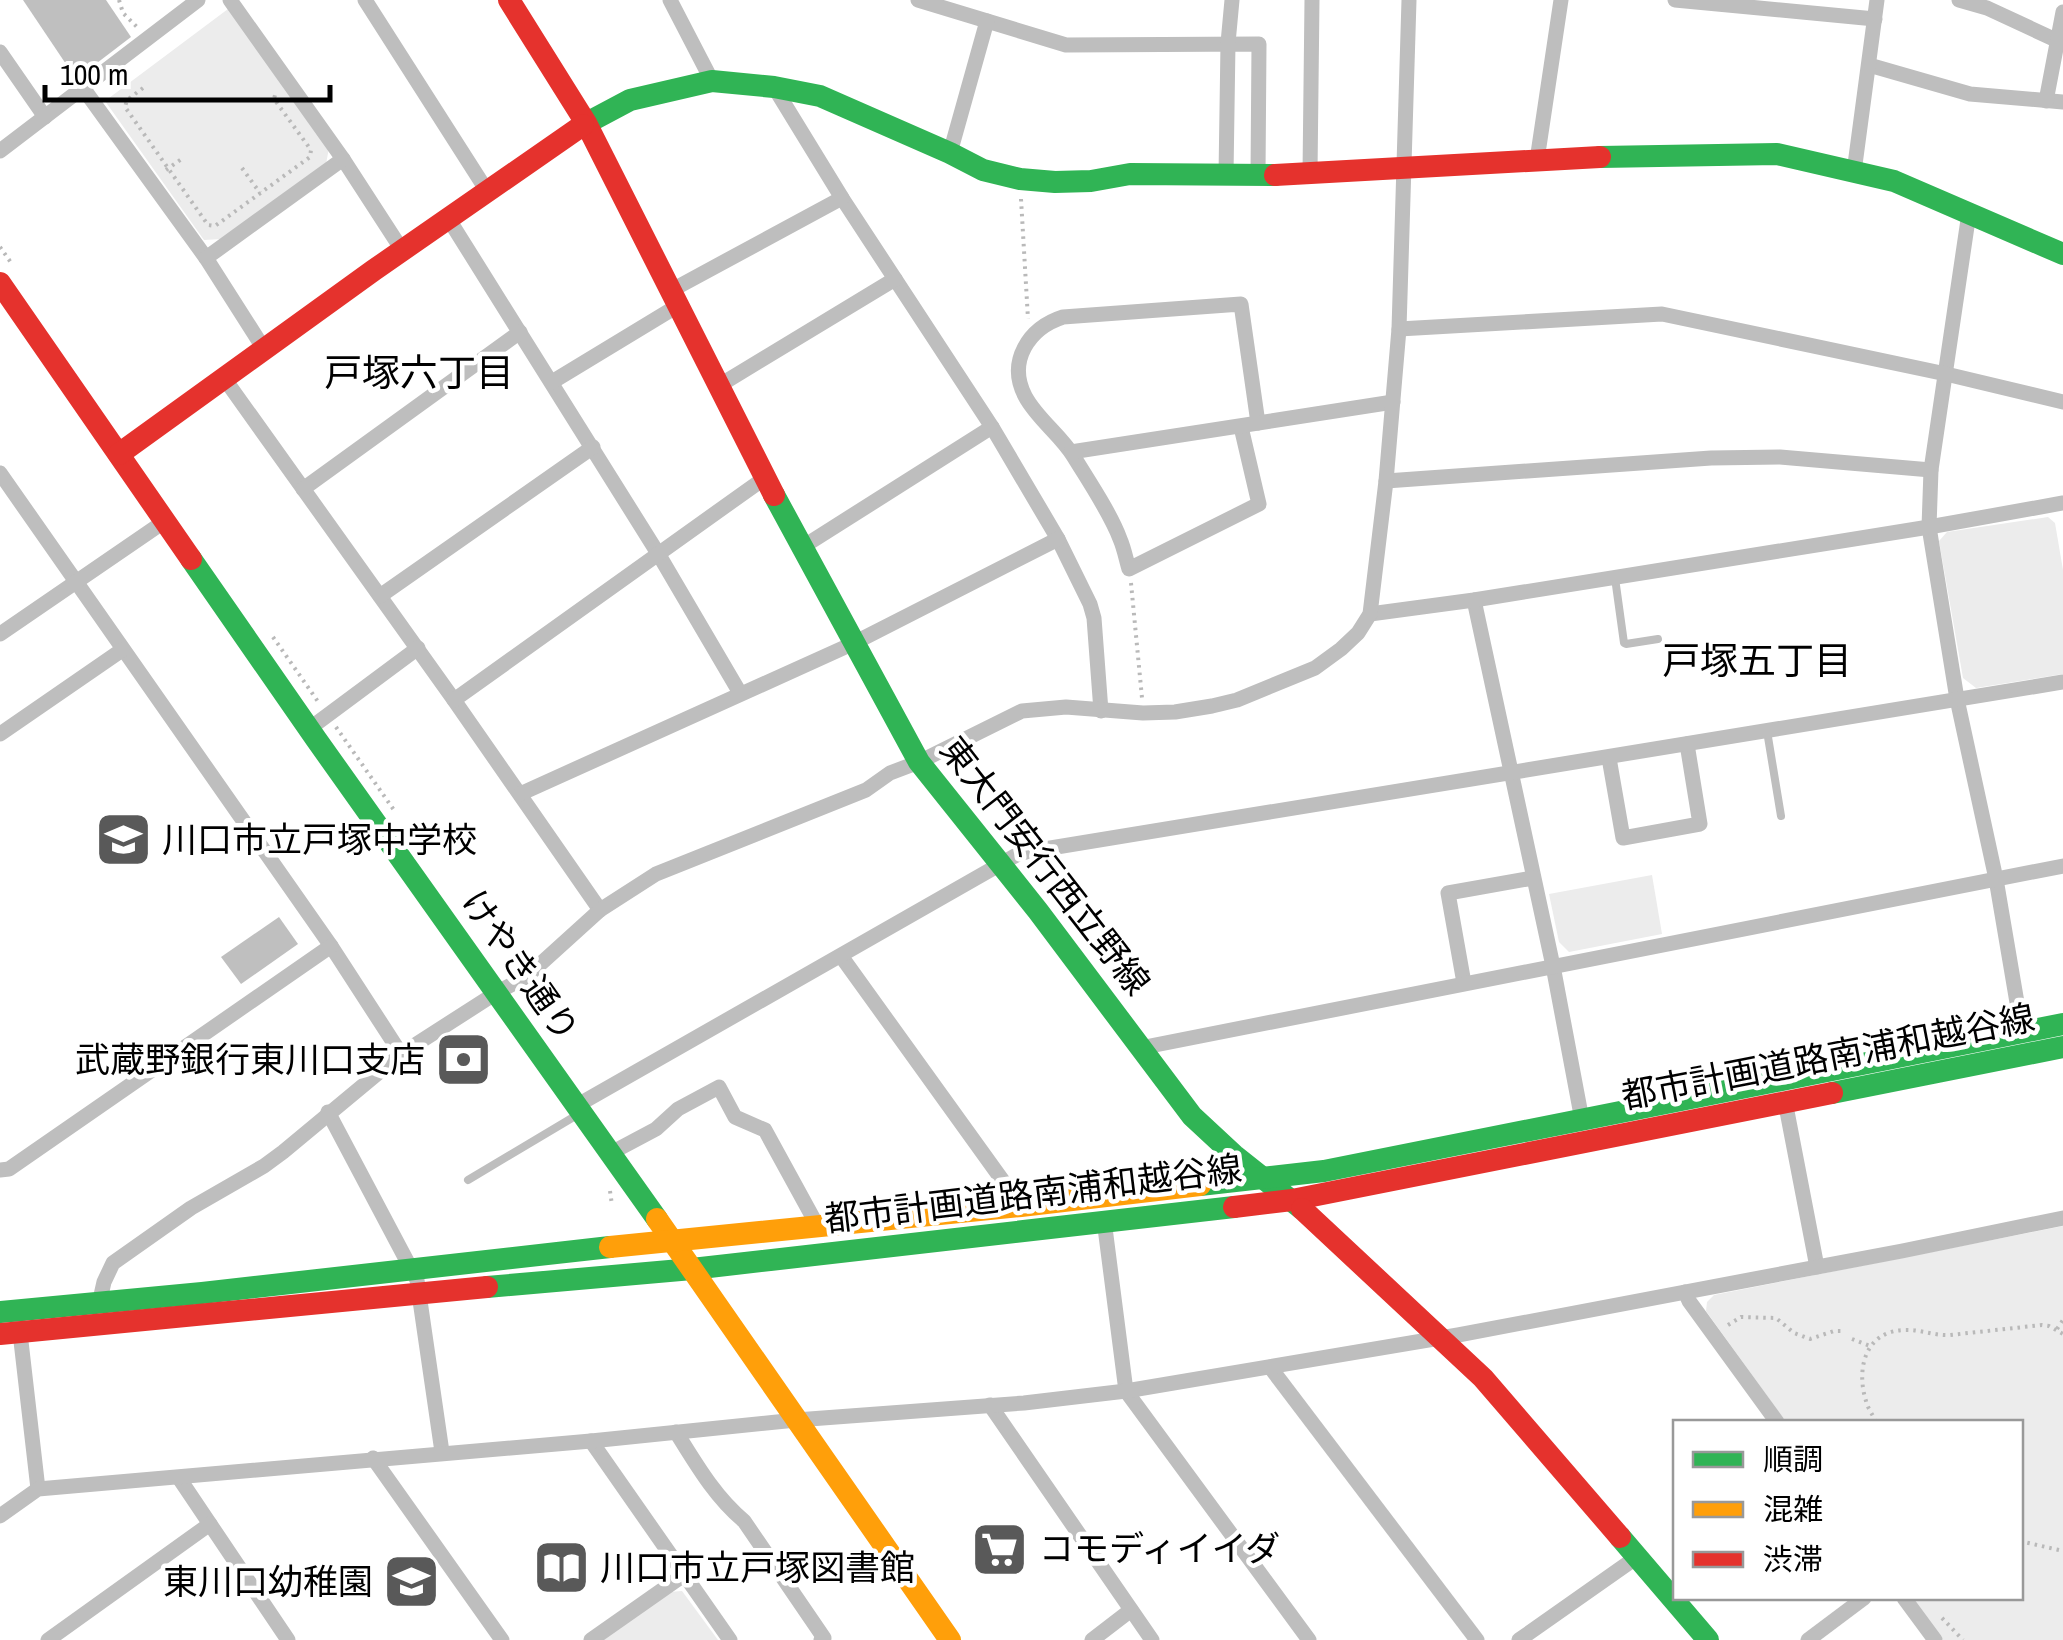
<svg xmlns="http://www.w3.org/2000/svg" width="2063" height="1640" font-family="'Archivo Narrow','Noto Sans JP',sans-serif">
<rect width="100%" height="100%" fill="#fff"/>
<g fill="#ececec">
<path d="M228,9L329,148L326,164L221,239L204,240L105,101Z"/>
<path d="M2048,517L2055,523L2063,570V674L1976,688L1963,678L1939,541L1947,532Z"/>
<path d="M1652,875L1662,934L1569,952L1559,942L1549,894Z"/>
<path d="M2063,1226V1640H1943L1912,1598H2020V1422H1786L1706,1311L1707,1302L1714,1295Z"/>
<path d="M682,1591L718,1640H601L669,1592Z"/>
</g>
<g fill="#bfbfbf">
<path d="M23,0H106L131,37L76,79Z"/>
<path d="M279,917L298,944L241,984L221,957Z"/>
</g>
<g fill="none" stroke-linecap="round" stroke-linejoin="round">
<g stroke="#b9b9b9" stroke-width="4" stroke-dasharray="2.5 5" stroke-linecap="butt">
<path d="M119,0L123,13L138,28"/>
<path d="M143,88L127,100L125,107L208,225L215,226L310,157L311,150L274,99L275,95"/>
<path d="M242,168L260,193"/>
<path d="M166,170L183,158"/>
<path d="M1021,199L1028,319"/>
<path d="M0,247L12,264"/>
<path d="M1131,583L1142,698"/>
<path d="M273,637L319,703"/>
<path d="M336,727L396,813"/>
<path d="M610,1191L612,1205"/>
<path d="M1728,1325L1741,1317L1776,1318L1794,1333L1810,1339L1834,1331H1842"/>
<path d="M2057,1329L2063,1320"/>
<path d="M1852,1339L1870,1346"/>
<path d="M1876,1422C1873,1415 1868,1409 1866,1401C1856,1369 1865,1332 1903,1330C1920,1329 1934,1336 1950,1335L2042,1325L2049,1326L2063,1334"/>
<path d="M2020,1541L2063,1551"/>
<path d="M1942,1618L1963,1640"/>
</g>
<g stroke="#bebebe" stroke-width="8">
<path d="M1615,578L1624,643L1626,644L1658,639"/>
<path d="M1767,731L1781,816"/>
<path d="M468,1180L577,1115"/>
</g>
<g stroke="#bebebe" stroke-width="15">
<path d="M230,0L343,159L402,250"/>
<path d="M365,0L487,191"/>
<path d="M670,0L712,81"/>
<path d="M918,0L1066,45L1259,44L1258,175"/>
<path d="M1675,0L1875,19"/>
<path d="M1959,0L1987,8L2058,41"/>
<path d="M0,52L45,117"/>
<path d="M1869,65L1970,94L2063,102"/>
<path d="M774,87L842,198L992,427L1058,539L1090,604L1094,618L1101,711"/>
<path d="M83,88L206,258L264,349"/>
<path d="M2046,101L2063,12"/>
<path d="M0,151L198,0"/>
<path d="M950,153L987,21"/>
<path d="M1537,160L1561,0"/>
<path d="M1854,172L1877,0"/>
<path d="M1310,173L1312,0"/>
<path d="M1226,175L1228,43L1232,0"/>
<path d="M1969,213L1931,470L1929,527L1957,699L1996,879L2022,1032"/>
<path d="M448,218L659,555L740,693"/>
<path d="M206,258L343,159"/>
<path d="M672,290L842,198"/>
<path d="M1399,329L1662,314L1946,374L2063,402"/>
<path d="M224,378L454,700L600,910"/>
<path d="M552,382L679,305"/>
<path d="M720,385L895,279"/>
<path d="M1241,427L1259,504L1129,569C1126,559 1124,548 1120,539C1111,514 1088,480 1074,457C1061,435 1037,419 1025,396C1007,361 1029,328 1063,317L1241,304L1258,423"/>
<path d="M1071,452L1393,402"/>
<path d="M0,473L331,946L401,1054"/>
<path d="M1386,481L1711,458L1780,457L1931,470"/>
<path d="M303,489L520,332"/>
<path d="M801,548L992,427"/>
<path d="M380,596L593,447"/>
<path d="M1474,600L1553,966L1582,1120"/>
<path d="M1370,614L1474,600L1929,527L2063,503"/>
<path d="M0,634L165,521"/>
<path d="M454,700L766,477"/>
<path d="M309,729L418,648"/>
<path d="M0,734L122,650"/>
<path d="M1609,758L1623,838L1700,824L1687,744"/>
<path d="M520,794L852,644L1058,539"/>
<path d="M841,956L1021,1206"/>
<path d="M1464,983L1448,893L1533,878"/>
<path d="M1140,1048L2063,866"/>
<path d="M1785,1101L1817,1267"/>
<path d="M576,1106L1020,853L2063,682"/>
<path d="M328,1112L417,1280L442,1452"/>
<path d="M609,1154L656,1129L678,1109L719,1087L735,1117L765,1130L817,1225"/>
<path d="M0,1170L9,1169L331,946"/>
<path d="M1104,1220L1126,1391L1309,1640"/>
<path d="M1685,1292L1689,1301L1777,1422"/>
<path d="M99,1304L104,1282L113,1263L191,1208L264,1166L283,1152L401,1054L496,993L526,977L600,910L656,874L866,790L890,773L919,762L1022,711L1066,707L1143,713L1175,712L1212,706L1237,700L1315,668L1341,649L1358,633L1370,614L1386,481L1399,329L1409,0"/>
<path d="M19,1324L38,1489"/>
<path d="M1270,1367L1477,1640"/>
<path d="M990,1405L1152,1640"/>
<path d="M676,1432C696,1464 715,1497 744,1521L824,1638L821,1640"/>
<path d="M591,1441L730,1640"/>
<path d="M373,1458L502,1640"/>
<path d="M179,1478L288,1640"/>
<path d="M0,1516L38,1489L591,1441L796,1420L1024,1403L1126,1391L1458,1335L1902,1251L2063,1218"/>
<path d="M1904,1598L1935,1640"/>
<path d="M48,1640L210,1524"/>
<path d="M591,1640L685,1574"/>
<path d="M1092,1640L1131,1610"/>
<path d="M1519,1640L1637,1557"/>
<path d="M1808,1640L1864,1598"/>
</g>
<g stroke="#30b455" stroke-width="22">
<path d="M583,125L630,100L712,81L774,87L820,96L950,153L983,170L1020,179L1055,182L1091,181L1130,174L1275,175"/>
<path d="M1600,157L1777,154L1894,181L2063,254"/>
<path d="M774,495L919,762L1038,911L1192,1116L1234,1155L1302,1209"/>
<path d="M191,559L316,739L657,1219"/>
<path d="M1832,1093L2063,1047"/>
<path d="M1200,1185L1324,1171L2063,1024"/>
<path d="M487,1287L692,1269L1234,1207"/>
<path d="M0,1312L202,1293L610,1247"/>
<path d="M1620,1537L1708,1640"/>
</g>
<g stroke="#ff9f0a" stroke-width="22">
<path d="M657,1219L950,1640"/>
<path d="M610,1247L1021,1206L1200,1185"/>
</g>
<g stroke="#e5322d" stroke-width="22">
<path d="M509,0L586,123L774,495"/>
<path d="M1275,175L1600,157"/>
<path d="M0,283L191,559"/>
<path d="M119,454L374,270L583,125"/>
<path d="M1234,1207L1292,1200L1832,1093"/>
<path d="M1302,1209L1483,1378L1620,1537"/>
<path d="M0,1334L487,1287"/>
</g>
</g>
<defs>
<symbol id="school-square" viewBox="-11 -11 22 22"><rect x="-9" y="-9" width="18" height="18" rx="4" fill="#595959" stroke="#fff"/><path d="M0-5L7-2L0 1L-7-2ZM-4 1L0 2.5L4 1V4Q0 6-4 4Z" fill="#fff"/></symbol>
<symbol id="bank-square" viewBox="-11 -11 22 22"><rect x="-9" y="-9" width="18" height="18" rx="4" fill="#595959" stroke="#fff"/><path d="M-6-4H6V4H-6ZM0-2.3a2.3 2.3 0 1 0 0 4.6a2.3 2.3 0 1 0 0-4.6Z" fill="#fff"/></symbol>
<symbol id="supermarket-square" viewBox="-11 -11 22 22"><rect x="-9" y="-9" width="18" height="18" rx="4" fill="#595959" stroke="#fff"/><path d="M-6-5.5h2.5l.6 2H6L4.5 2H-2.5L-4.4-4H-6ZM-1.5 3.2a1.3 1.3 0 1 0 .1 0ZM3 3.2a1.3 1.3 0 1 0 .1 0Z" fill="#fff"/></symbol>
<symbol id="library-square" viewBox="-11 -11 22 22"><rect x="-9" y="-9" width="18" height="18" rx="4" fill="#595959" stroke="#fff"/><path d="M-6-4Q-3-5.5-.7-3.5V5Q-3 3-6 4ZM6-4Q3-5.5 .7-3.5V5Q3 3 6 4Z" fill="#fff"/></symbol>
</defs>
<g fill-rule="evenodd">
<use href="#school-square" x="92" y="808" width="63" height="63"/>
<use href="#bank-square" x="432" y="1028" width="63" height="63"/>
<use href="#supermarket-square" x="968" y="1518" width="63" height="63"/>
<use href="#library-square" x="530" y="1536" width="63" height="63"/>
<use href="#school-square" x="380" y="1550" width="63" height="63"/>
</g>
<g text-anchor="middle" stroke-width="9" stroke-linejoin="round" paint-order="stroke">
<g font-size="35" fill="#000" stroke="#fff" text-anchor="start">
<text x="162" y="852">川口市立戸塚中学校</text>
<text x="425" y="1072" text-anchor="end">武蔵野銀行東川口支店</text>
<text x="1039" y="1561">コモディイイダ</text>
<text x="600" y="1580">川口市立戸塚図書館</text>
<text x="373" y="1594" text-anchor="end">東川口幼稚園</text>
</g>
<g font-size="35" fill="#000" stroke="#fff">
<text transform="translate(1045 866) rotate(52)" y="12">東大門安行西立野線</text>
<text transform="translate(520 966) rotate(55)" y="12">けやき通り</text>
<text transform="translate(1828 1057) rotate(-11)" y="12">都市計画道路南浦和越谷線</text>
<text transform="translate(1033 1194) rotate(-7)" y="12">都市計画道路南浦和越谷線</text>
</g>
<g font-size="38" fill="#000" stroke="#fff">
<text x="419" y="386">戸塚六丁目</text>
<text x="1757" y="674">戸塚五丁目</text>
</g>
</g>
<rect x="1673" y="1420" width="350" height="180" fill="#ffffff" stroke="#999999" stroke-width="2.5"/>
<rect x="1693" y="1452" width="50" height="15" fill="#30b455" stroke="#999999" stroke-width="2.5"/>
<text x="1763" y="1470" font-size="30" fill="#000000">順調</text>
<rect x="1693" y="1502" width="50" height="15" fill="#ff9f0a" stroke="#999999" stroke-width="2.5"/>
<text x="1763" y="1520" font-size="30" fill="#000000">混雑</text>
<rect x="1693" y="1552" width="50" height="15" fill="#e5322d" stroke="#999999" stroke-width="2.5"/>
<text x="1763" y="1570" font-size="30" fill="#000000">渋滞</text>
<path d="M45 85v15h285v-15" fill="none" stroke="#000000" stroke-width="5"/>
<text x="60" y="85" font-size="30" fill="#000000" stroke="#ffffff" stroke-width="8" paint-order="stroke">100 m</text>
</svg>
